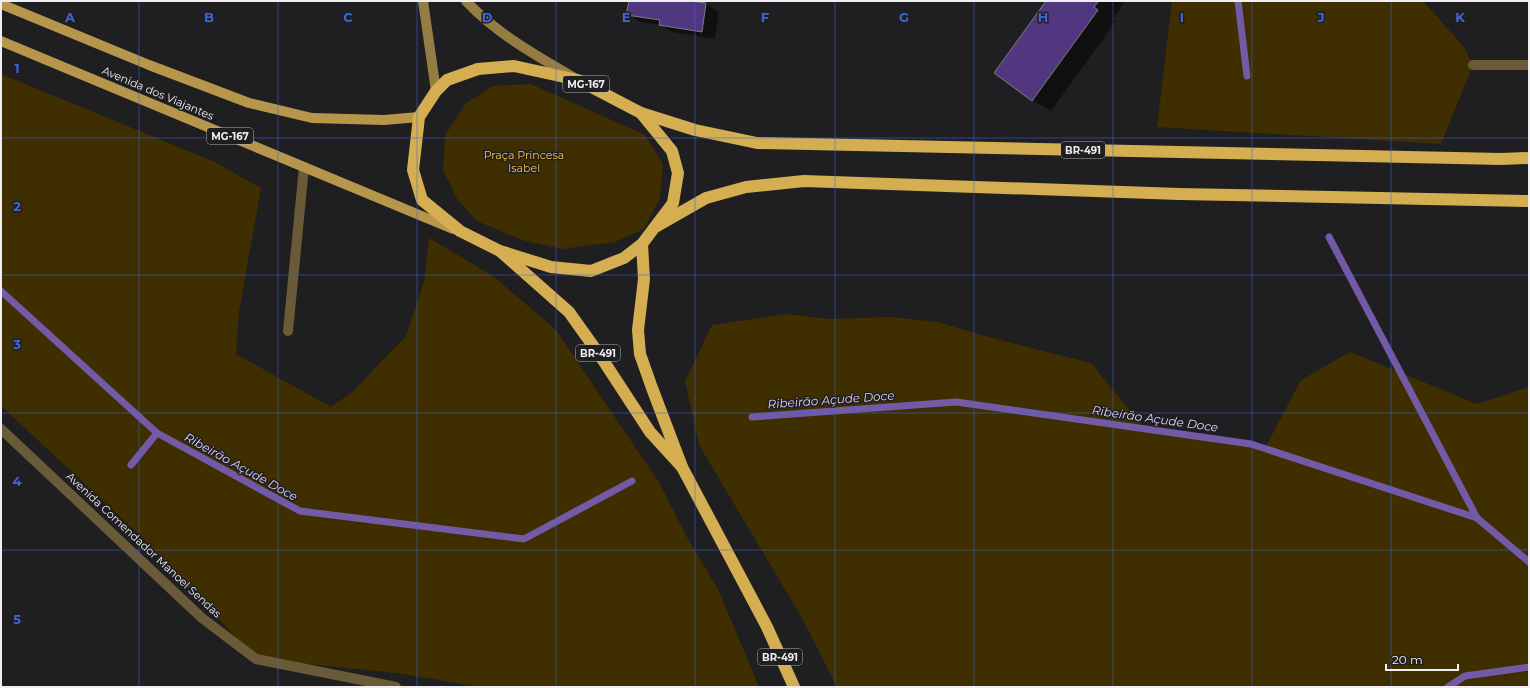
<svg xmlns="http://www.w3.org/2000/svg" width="1530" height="688" font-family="Montserrat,sans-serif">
<rect width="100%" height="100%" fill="#1f1e21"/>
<g fill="#3f2e00">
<path d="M1172,1H1423L1464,47L1473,65L1441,144L1157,127Z"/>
<path d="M1,74L215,162L261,188L239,312L236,354L331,407L351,393L406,336L424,282L429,238L493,276L556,330L660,484L688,539L719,591L759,687H480L397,673L256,659L143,538L1,406Z"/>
<path d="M531,84L645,135L663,164L660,198L644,229L615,242L562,249L522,240L477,221L457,199L443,170L445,135L465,104L493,86Z"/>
<path d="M785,314L830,319L892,317L938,322L981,335L1091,363L1145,429L1265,448L1301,380L1350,352L1477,404L1529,387V687H837L802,618L699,445L685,381L712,325Z"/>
</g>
<g fill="#0007">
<path d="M630,1H685L706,4L719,12L715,39L673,32L661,25L640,22L628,14Z"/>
<path d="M1047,1H1125L1113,19L1116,21L1051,111L1032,100Z"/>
</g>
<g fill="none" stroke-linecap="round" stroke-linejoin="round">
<g stroke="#735aa7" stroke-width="7">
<path d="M1238,1L1247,76"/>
<path d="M1329,237L1477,518"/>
<path d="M1,291L157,433L300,511L524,539L632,481"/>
<path d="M752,417L956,402L1251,444L1477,518L1529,562"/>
<path d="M131,465L157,433"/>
<path d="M1448,687L1465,676L1529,667"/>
</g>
</g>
<g fill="#513780" stroke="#7d7c80">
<path d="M629,1H691L706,3L702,32L659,25L660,20L626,15Z"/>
<path d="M1046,1H1099L1094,7L1098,10L1032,101L994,73Z"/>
</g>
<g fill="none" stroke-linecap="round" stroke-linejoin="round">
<path stroke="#695a38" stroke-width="10" d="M288,331L304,167"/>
<g stroke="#695a38" stroke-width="10">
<path d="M1473,65H1529"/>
<path d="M1,429L202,618L256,659L396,687"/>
</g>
<g stroke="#957c43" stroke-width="10">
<path d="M423,1L436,91"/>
<path d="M466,1C496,33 535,55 573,77"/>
</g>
<g stroke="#b6964b" stroke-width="10">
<path d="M1,4L149,65L249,103L312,118L384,120L419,117"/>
<path d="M1,41L453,229"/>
</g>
<g stroke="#d4ae51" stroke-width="12">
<path d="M641,113L695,130L757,143L1501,159L1529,158"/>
<path d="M657,226L706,198L746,187L804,181L1179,194L1529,201"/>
<path d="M642,244L644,279L638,330L640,354L652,388L682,467L767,627L794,687"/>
<path d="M500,251L551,267L591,271L624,258L642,244L673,203L678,173L672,151L641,113L578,80L514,66L478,69L447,80L436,91L419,117L413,170L422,200L460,231L500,251L569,312L601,357L650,432L682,467"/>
</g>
</g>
<path fill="none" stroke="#3c66dc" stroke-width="1" stroke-opacity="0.55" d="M139,1V687M278,1V687M417,1V687M556,1V687M695,1V687M835,1V687M974,1V687M1113,1V687M1252,1V687M1391,1V687M1,138H1529M1,275H1529M1,413H1529M1,550H1529"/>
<g text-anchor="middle" stroke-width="3" stroke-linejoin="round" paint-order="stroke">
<g fill="#1f1e21" stroke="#b1b0b3" stroke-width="1">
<rect x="563" y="76" width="46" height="16" rx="3"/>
<rect x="207" y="128" width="46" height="16" rx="3"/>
<rect x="1061" y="142" width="44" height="16" rx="3"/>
<rect x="576" y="345" width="44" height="16" rx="3"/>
<rect x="758" y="649" width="44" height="16" rx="3"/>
</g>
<g font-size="10" font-weight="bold" fill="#efeef1">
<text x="586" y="88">MG-167</text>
<text x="230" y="140">MG-167</text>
<text x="1083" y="154">BR-491</text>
<text x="598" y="357">BR-491</text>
<text x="780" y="661">BR-491</text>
</g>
<g font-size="11" fill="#efeef1" stroke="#1f1e21">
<text transform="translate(158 93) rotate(23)" y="4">Avenida dos Viajantes</text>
<text transform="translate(144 545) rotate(43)" y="4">Avenida Comendador Manoel Sendas</text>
</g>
<g font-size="11" fill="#f9c748" stroke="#1f1e21">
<text x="524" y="159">Praça Princesa<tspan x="524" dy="13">Isabel</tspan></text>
</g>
<g font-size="12" font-style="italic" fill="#ded3fe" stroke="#1f1e21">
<text transform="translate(831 400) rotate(-4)" y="4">Ribeirão Açude Doce</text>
<text transform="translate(1155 419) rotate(8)" y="4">Ribeirão Açude Doce</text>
<text transform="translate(241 467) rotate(29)" y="4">Ribeirão Açude Doce</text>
</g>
</g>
<g font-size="13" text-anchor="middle" font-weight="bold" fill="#3c66dc" stroke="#1f1e21" stroke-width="3" stroke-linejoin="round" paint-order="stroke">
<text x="70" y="22">A</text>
<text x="209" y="22">B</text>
<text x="348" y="22">C</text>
<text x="487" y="22">D</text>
<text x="626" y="22">E</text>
<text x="765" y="22">F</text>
<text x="904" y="22">G</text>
<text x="1043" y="22">H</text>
<text x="1182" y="22">I</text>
<text x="1321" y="22">J</text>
<text x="1460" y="22">K</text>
<text x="17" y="73">1</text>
<text x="17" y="211">2</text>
<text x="17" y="349">3</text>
<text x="17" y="486">4</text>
<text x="17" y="624">5</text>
</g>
<rect width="1530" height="688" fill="none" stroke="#efeef1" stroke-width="4"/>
<path d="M1386 664v6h72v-6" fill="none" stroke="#efeef1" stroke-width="2"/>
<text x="1392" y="664" font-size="12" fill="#efeef1" stroke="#1f1e21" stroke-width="3" paint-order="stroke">20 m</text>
</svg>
